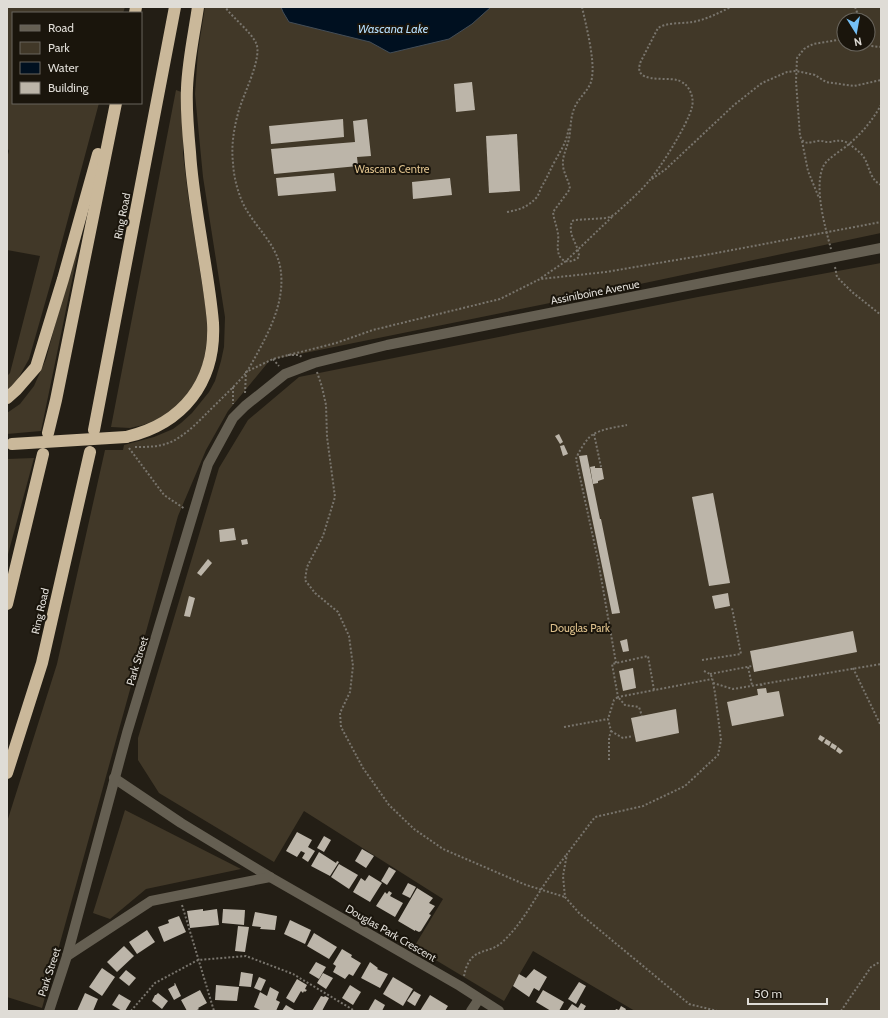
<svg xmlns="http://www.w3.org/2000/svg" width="888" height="1018" font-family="Cabin,sans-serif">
<rect width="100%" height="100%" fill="#231e15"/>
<g fill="#413828" fill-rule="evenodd">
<path d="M7,7H125L123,13H13V103H99L53,275L29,359L15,384L7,391V376L10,373L40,256L7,250V158L9,151L7,147Z"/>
<path d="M205,7H881V233L555,302L270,360L228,411L206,450L178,516L42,1008L7,997V822L57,664L105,450H123L124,445L154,437L173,429L181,423L192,413L209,392L215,381L221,361L224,347L225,317L203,177L195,94L198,51ZM844,20H868V44H844Z"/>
<path d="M176,90L184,93L183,154L188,195L205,303L208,335L203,364L193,388L178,405L161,418L143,425L130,428L111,427Z"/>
<path d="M80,232H82L41,431L7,434V413L20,404L34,386L46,359Z"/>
<path d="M881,263V1011H635L533,951L504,1001L414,947L443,899L304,811L274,862L159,793L138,760V738L219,468L248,420L299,377L698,297Z"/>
<path d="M34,458L7,558V459Z"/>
<path d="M125,810L241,869L146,889L110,919L93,913Z"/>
</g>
<path fill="#001020" stroke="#434d57" d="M281,7H491L472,24L449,39L390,53L370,42L289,22L283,12Z"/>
<g fill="#bcb5a9">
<path d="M472,82L475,110L456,112L454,84Z"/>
<path d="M343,119L344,137L271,144L269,126Z"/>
<path d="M367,119L371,156L357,157L358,166L274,174L271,149L355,142L353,121Z"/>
<path d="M517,134L520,191L489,193L486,136Z"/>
<path d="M334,173L336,191L278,196L276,178Z"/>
<path d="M450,178L452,195L413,199L412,182Z"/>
<path d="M559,434L563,442L560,444L555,436Z"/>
<path d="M564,445L568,454L563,456L560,446Z"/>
<path d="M587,455L600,519H601L620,613L612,614L579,456Z"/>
<path d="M595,466V468H602L604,479L598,481V483L593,484L590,467Z"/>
<path d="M713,493L730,583L709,586L692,497Z"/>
<path d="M234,528L236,540L220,542L219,530Z"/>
<path d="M247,539L248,544L242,545L241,540Z"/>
<path d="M208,559L212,563L201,576L197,573Z"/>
<path d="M728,593L730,606L715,609L712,596Z"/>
<path d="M189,596L195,598L190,617L184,616Z"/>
<path d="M853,631L857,652L754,672L750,651Z"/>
<path d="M627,639L629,651L623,652L620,641Z"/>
<path d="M633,668L636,688L623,691L619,671Z"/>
<path d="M766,688L767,693L779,691L784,716L732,726L727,702L758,695L757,689Z"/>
<path d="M676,709L679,733L636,742L631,718Z"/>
<path d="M820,735L825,738L822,742L818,739Z"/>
<path d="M826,739L831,742L829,746L824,743Z"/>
<path d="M832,743L837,746L835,750L830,747Z"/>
<path d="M838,747L843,751L840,754L836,751Z"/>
<path d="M297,832L312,840L308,847L315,851L308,862L302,858L305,853L301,851L297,857L286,851Z"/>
<path d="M324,836L331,840L324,852L317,848Z"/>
<path d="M362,849L374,856L366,868L355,861Z"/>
<path d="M319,852L336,863L337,861L339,862L330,876L311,866Z"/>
<path d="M339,864L358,875L349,889L331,877Z"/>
<path d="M389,867L396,871L387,885L381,881Z"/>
<path d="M369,875L382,883L370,902L353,892L361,878L365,881Z"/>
<path d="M408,883L416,887L410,898L402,894Z"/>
<path d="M417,888L433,898L429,903L435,906L429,914L431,915L421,931L419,932L415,930V931L398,921Z"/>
<path d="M389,891L392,893L390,896L403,903L395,917L376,906L385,892L387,894Z"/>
<path d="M203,909V911L217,909L219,925L190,928L187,911Z"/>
<path d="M223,909L245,910L244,925L222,923Z"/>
<path d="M255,912L277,916L275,930L260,929L261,927L252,926Z"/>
<path d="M179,916L186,932L164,942L158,927L169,923L168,920Z"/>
<path d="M290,920L311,930L305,944L284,934Z"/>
<path d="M238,926L249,927L245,952L235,951Z"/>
<path d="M147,930L155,942L137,954L129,942Z"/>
<path d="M314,933L337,947L329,959L307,946Z"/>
<path d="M124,946L134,956L117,972L107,962Z"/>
<path d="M342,949L352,955L351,957L361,963L353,976L349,974L345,979L333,972L336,966L333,964Z"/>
<path d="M316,962L326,967L319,979L309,973Z"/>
<path d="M370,962L378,968L377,969L379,970L388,974L380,988L361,978Z"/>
<path d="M102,968L115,977L102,996L89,987Z"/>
<path d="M534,969L547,977L539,991L534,988L529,997L513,986L519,974L526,978Z"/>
<path d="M126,970L136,978L129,986L119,978Z"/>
<path d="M241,972L253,974L251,987L239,986Z"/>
<path d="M323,973L333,978L326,989L317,983Z"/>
<path d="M259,977L266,980L261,991L254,988Z"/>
<path d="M393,977L413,989L403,1006L383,994Z"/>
<path d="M297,979L307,985L305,989L307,990L305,992L304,991L303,993L301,991L294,1003L286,998Z"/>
<path d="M579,982L586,986L576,1004L568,999Z"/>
<path d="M175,983L181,996L174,1000L168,989L175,985L174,984Z"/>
<path d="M216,985L239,987L237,1001L215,1000Z"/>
<path d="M350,985L361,992L353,1005L342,998Z"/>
<path d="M270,987L279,992L276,1000L280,1002L276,1011H262L254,1007L260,992L267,996Z"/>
<path d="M200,990L207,1003L198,1008L199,1009L195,1011H187L181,1000Z"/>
<path d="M543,990L564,1002L559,1011H551L536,1002Z"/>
<path d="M414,991L421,995L415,1006L407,1001Z"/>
<path d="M85,993L98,999L93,1011H77Z"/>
<path d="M158,993L168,1001L162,1009L152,1001L155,995H156Z"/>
<path d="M119,994L131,1001L125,1011H122L112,1005Z"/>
<path d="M430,995L448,1006L445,1011H420Z"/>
<path d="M321,996L324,997L325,996L329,998L322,1011H312Z"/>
<path d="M375,999L385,1005L382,1011H368Z"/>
<path d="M581,1003L586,1006L583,1011H567L572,1004L578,1008Z"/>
<path d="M286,1005L296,1011H282Z"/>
<path d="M621,1006L626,1009L625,1011H615L616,1009L619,1010Z"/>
</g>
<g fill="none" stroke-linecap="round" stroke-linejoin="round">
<g stroke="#79756d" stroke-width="2" stroke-dasharray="2 2" stroke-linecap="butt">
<path d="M582,7C586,25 595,60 592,77C591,90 578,97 574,109C570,119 571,129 569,139C567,148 562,156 563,166C564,174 569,181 570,189L553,212C554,220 557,227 558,234C559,240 557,245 558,250C559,263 571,264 579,257C579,244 567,236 572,221L575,220L607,218L614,215C626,204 639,193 649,181C661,167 688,124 692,107C694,99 691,90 685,84C683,83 679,80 677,80C665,77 631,84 641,61L658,28C667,22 681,24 692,22C706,20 718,13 731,7"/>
<path d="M855,7L860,20"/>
<path d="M844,39L813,44L804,49L797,58L796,81L800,136C804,146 809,142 818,141C821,140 824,142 827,142C834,142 839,139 846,142C852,146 859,151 863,156C870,166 869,179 881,185"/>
<path d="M868,44L871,46L881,47"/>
<path d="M802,141L808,171L819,198"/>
<path d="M652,179L666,169L734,105L762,83L787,72L796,71L806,73L815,75L826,82L854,86L881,80"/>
<path d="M507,212C519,210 528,207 537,197C539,194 540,190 542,186C547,178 550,170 555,161C562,148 566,144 569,127"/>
<path d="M831,249C825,227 813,185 824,165C828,158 842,150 848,145C862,133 872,121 881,105"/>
<path d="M835,267L837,277L852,292L881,315"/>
<path d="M541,278L566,261L613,216"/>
<path d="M288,355H299L302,357"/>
<path d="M273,359L279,366"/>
<path d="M317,372L322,387L326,405L327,437L335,497L323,536L307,567L305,580L315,593L338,612L349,636L353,666L350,692L340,713L341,727L363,768L389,805L414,829L443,849L526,885L565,897"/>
<path d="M233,387V404"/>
<path d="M245,393L246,372L273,359L336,343L373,330L500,299L540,279L606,272L711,254L881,222"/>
<path d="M594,434L601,467"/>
<path d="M135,447C148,447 161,447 173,441C187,434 199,421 210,410C222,398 235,386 246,373C250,367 254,359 258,352C272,326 286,297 280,266C276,247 262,233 251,217C240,202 234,181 233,163C231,145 234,127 239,110C243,95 263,57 256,43C251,32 233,18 225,7"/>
<path d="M129,448L164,495L185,509"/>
<path d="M702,660L741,654L732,608"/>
<path d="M616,663L598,560L576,459C578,453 587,438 592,435C601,429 617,427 627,425"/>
<path d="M748,667L752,685"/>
<path d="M853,668L881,726"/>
<path d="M704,671L710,674L712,677L715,693L721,740L718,755L685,786L643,806L595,817L567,854L563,876L565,897L579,913L689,1004L717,1011"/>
<path d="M710,674L752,666"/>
<path d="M713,683L733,689L881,664"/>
<path d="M761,684L762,688"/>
<path d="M654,690L648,656L612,664L618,697L712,679"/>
<path d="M564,727L608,719"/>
<path d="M611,731L623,738L633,736"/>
<path d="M609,760V738L611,731L608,719L614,700L618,697L625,705L639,707L642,716"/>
<path d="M182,905L214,1011"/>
<path d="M464,976C465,972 466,966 469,962C475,950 490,952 500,944C519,928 531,905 544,885C551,874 559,865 566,855"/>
<path d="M131,1011L155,983L198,960L246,956L293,974L355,1011"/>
<path d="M841,1011L871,967L881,961"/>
</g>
<g stroke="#655f52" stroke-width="10">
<path d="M114,778L181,823L270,877L460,986L499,1011"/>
<path d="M67,956L151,901L270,877"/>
<path d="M49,1011L67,956L127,733L208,464L233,418L245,406L285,374L314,363L387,345L483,326L881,248"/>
<path d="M471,1011L479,999"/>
</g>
<g stroke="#cab89a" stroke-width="12">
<path d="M135,13L136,7"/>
<path d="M7,398L16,390L36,367L63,279L98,154"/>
<path d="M94,430L175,7"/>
<path d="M48,433L56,400L116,103"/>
<path d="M126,437C183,424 216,382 213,323C211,299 207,275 203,251C198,218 192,185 190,152C188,131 186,109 187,88C188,61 194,34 198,7"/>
<path d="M7,604L43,454"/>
<path d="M7,773L42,663L90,452"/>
</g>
<path stroke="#cab89a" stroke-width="12" d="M12,444L126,437"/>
</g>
<g text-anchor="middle" stroke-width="4" stroke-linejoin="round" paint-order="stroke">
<g font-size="11" fill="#ddc08c" stroke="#1a150c">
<text x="392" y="173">Wascana Centre</text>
<text x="580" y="632">Douglas Park</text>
</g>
<g font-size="11" fill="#dfdcd6" stroke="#1a150c">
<text transform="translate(122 216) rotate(-79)" y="4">Ring Road</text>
<text transform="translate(595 292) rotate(-11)" y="4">Assiniboine Avenue</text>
<text transform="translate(40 611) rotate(-77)" y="4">Ring Road</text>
<text transform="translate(137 661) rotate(-73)" y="4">Park Street</text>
<text transform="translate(391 933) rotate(30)" y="4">Douglas Park Crescent</text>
<text transform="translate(49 972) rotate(-72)" y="4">Park Street</text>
</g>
<g font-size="12" font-style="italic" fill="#b6dffe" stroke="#1a150c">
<text x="393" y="33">Wascana Lake</text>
</g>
</g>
<rect width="888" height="1018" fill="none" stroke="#dfdcd6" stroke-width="16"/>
<rect x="12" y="12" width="130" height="92" fill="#1a150c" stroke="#69655d"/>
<rect x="20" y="25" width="20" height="6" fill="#655f52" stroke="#69655d"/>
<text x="48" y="32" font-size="12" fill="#dfdcd6">Road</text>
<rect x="20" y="42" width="20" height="12" fill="#413828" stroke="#69655d"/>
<text x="48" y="52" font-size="12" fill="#dfdcd6">Park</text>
<rect x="20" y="62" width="20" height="12" fill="#001020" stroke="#69655d"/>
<text x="48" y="72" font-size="12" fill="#dfdcd6">Water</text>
<rect x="20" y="82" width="20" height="12" fill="#bcb5a9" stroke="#69655d"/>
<text x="48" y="92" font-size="12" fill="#dfdcd6">Building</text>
<g transform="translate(856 32) rotate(169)"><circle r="19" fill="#1a150c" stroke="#69655d"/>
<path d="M0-3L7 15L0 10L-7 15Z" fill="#75c0f6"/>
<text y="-6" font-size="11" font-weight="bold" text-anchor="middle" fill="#dfdcd6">N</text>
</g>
<path d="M748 998v6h79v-6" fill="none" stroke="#dfdcd6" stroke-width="2"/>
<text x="754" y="998" font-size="12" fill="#dfdcd6" stroke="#1a150c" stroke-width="3" paint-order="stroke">50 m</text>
</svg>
